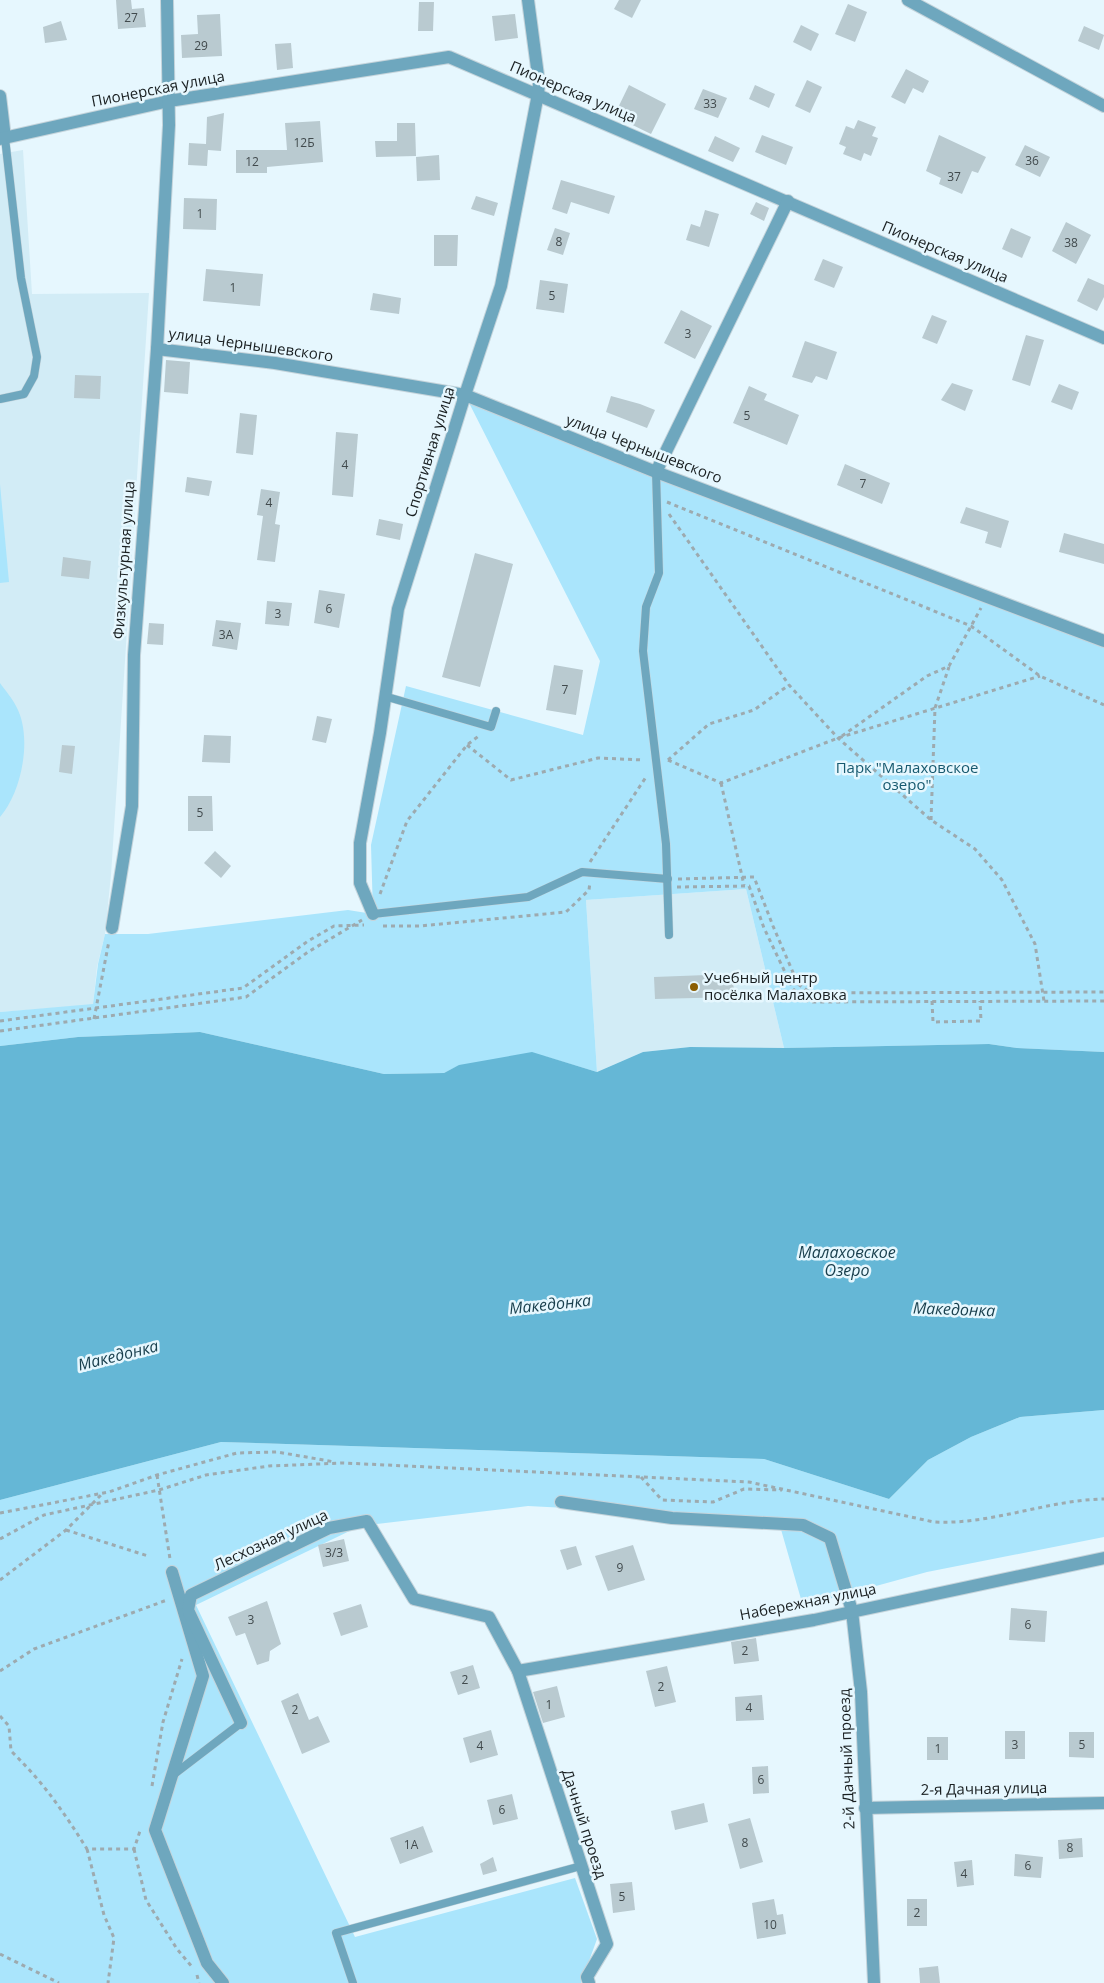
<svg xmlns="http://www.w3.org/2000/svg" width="1104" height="1983" font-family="'Open Sans',sans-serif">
<rect width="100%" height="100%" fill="#e6f7fe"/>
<g fill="#d2ecf6">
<path d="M23,150L32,294L149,293L111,875L105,934L97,967L93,1005L0,1012V154Z"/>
<path d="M746,889L784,1048L690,1047L643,1052L597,1072L586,900Z"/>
</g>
<g fill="#aae5fc">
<path d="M465,395L1104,641V1052L1017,1048L989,1044L784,1048L746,889L586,900L597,1072L544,1056L456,1067L444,1073L384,1074L200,1032L78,1037L0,1046V1012L93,1004L98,964L105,934H148L348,910L373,914L371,845L406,686L583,735L600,661Z"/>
<path d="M0,484L9,582L0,583Z"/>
<path d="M0,683C5,690 12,698 16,706C33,736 22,792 0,817Z"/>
<path d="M1104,1410V1537L927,1572L803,1606L778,1519L528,1506L360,1526L196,1605L355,1937L575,1878L597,1939L581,1983H0V1500L221,1442L764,1459L889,1499L928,1460L971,1437L1020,1417Z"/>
</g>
<path fill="#65b7d6" d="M200,1032L384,1074L444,1073L459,1065L532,1052L597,1072L643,1052L690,1047L784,1048L989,1044L1017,1048L1104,1052V1410L1020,1417L971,1437L928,1460L889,1499L764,1459L221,1442L0,1500V1046L78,1037Z"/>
<g fill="#b9cad0">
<path d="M116,0H131L132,9L144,8L146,27L118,29Z"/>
<path d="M619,0H641L632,18L614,9Z"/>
<path d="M419,2H434L433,31H418Z"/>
<path d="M848,4L867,12L855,42L835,34Z"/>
<path d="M220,14L222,56L182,58L181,35L198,34L197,15Z"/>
<path d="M515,14L518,38L495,41L492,16Z"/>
<path d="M61,21L67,40L45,43L43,27Z"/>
<path d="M801,25L819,34L811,51L793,42Z"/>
<path d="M1084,26L1104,35L1099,50L1078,41Z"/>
<path d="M291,43L293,68L277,70L275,44Z"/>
<path d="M906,69L929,81L923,93L913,88L905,104L891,97Z"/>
<path d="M807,80L822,87L810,113L795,106Z"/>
<path d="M629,85L666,104L651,134L614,116Z"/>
<path d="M755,85L775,94L769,108L749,99Z"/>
<path d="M703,89L727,98L718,118L694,109Z"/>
<path d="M224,113L221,151L208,150L207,166L188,165L189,143L206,144L207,117Z"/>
<path d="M858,120L876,127L872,136L878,138L871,156L864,153L861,161L843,154L846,147L839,144L846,126L854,129Z"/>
<path d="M320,121L323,162L267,167V173H236V150H287L285,123Z"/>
<path d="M397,123H415L416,156L376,157L375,141H397Z"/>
<path d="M762,135L793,147L786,165L755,152Z"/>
<path d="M939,135L986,157L978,173L972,171L962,194L939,184L941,178L926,171Z"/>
<path d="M715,136L740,148L733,162L708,151Z"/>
<path d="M1025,145L1050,157L1040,177L1015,165Z"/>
<path d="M439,155L440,180L417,181L416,157Z"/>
<path d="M561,180L615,196L609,214L571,202L567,214L552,209Z"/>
<path d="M476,196L498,203L494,216L471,209Z"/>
<path d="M184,198L217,199L216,230L183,229Z"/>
<path d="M756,202L769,208L764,221L750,214Z"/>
<path d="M705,210L719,214L709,247L686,240L691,224L700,227Z"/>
<path d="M1066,222L1091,235L1076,264L1052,251Z"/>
<path d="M555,228L570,233L563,255L547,250Z"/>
<path d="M1011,228L1031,237L1022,258L1002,249Z"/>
<path d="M434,235H458L457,266H434Z"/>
<path d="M823,259L843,267L834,288L814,280Z"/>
<path d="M206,269L263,274L260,306L203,301Z"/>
<path d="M1088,278L1104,285V297L1097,311L1077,301Z"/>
<path d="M540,280L568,284L564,313L536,309Z"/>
<path d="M373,293L401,298L399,314L370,310Z"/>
<path d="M681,310L712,326L695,359L664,343Z"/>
<path d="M932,315L947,321L937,344L922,338Z"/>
<path d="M1026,335L1044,340L1030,386L1012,380Z"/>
<path d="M805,341L837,352L827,380L816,376L812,383L792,377Z"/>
<path d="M166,360L190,362L188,394L164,392Z"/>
<path d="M75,375L101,376L100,399L74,398Z"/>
<path d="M952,383L973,390L965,411L941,400Z"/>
<path d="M1059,384L1079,392L1072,410L1051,402Z"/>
<path d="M749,386L767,394L764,400L799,415L787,445L733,423Z"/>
<path d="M611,396L640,404L655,410L647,428L606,412Z"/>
<path d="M240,413L257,415L253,455L236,453Z"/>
<path d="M336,432L358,434L353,497L332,495Z"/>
<path d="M845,464L890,483L882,504L837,485Z"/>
<path d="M187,477L212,481L209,496L185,492Z"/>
<path d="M261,489L280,492L275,524L280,525L275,562L257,560L263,516L257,515Z"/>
<path d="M966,507L1009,521L1001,548L985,543L988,532L960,523Z"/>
<path d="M379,519L403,524L400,540L376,535Z"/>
<path d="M1064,533L1104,544V564L1059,552Z"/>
<path d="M475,553L513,564L480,687L442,677Z"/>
<path d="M63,557L91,561L89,579L61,576Z"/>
<path d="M319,590L345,594L339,628L314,623Z"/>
<path d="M267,601L292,603L289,626L265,624Z"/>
<path d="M216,620L241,623L237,650L212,646Z"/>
<path d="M149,623L164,624L163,645L147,644Z"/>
<path d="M554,665L583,670L576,715L546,710Z"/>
<path d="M317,716L332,719L326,743L312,740Z"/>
<path d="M204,735L231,736L230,763L202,762Z"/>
<path d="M62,745L75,746L72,774L59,772Z"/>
<path d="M188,796H212L213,831H188Z"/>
<path d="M215,851L231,866L221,878L204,863Z"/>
<path d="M733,974L734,997L655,999L654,977Z"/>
<path d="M344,1539L349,1561L323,1567L318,1545Z"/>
<path d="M633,1545L645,1580L608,1591L595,1556Z"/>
<path d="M576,1546L582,1565L567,1570L560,1550Z"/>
<path d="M267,1601L281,1644L270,1651L269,1661L257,1665L245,1633L236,1636L228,1617Z"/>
<path d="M361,1604L368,1627L341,1636L333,1613Z"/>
<path d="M1011,1608L1047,1611L1045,1642L1009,1640Z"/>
<path d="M756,1638L759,1661L734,1664L731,1642Z"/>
<path d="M473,1665L480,1688L458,1695L450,1672Z"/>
<path d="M667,1666L676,1702L655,1707L646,1671Z"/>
<path d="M557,1686L565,1717L543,1723L533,1692Z"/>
<path d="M298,1693L309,1720L318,1716L330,1742L302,1754L281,1701Z"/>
<path d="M762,1695L764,1720L736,1721L735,1697Z"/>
<path d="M491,1730L498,1755L470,1763L463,1738Z"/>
<rect x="1005" y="1731" width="20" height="28"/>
<path d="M1069,1732H1094V1758L1069,1757Z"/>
<rect x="927" y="1737" width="21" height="23"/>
<path d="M768,1766L769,1793L753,1794L752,1767Z"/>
<path d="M512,1794L518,1819L493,1825L487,1800Z"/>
<path d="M704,1803L708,1822L675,1830L671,1811Z"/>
<path d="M750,1818L763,1862L740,1869L728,1824Z"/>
<path d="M423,1826L433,1852L400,1864L390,1838Z"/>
<path d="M1082,1838L1083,1857L1059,1859L1058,1840Z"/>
<path d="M1015,1854L1043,1857L1041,1878L1014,1876Z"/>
<path d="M493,1857L497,1871L483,1875L480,1864Z"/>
<path d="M972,1860L974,1885L957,1887L954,1862Z"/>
<path d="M632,1882L635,1910L613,1913L610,1884Z"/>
<path d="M774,1899L777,1915L783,1914L786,1934L757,1939L752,1903Z"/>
<rect x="907" y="1899" width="20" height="27"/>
<path d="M938,1966L940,1983H920L919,1968Z"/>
</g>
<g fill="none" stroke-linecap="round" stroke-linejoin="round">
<defs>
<g id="service">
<path d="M0,399L24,394L34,376L37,357L21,278L5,138"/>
<path d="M656,472L659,573L646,607L643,651L666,844L669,935"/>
<path d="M384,696L491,727L496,711"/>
<path d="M373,914L528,897L582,872L668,879"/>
<path d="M173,1775L241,1723"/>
<path d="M353,1983L336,1933L581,1866"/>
</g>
<g id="minor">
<path d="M908,0L1104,106"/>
<path d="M0,96L5,138"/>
<path d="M0,139L169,101L449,57L1104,338"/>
<path d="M157,349L275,363L465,395L656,472L1104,641"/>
<path d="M656,472L788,201"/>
<path d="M373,914L360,883V843L380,733L398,609L465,395L501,286L538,94L539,83L528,0"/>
<path d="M112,928L132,806L134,655L157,349L169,125L167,0"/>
<path d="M561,1502L672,1518L803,1525L830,1538L852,1611L861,1692L874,1983"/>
<path d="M172,1572L203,1676L155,1830L207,1963L223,1983"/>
<path d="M518,1671L814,1620L1104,1558"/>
<path d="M241,1723L188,1610L191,1595L329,1528L367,1521L414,1599L489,1617L518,1671L607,1944L587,1977L589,1983"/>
<path d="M865,1808L1104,1803"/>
</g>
</defs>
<use href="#service" stroke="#c5d4db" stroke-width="9"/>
<use href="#minor" stroke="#c5d4db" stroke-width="14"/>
<g stroke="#9daaaf" stroke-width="3" stroke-dasharray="4 4" stroke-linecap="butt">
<path d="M667,502L971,626L1040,676L1104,705"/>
<path d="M669,514L789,685L838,738L931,820L975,849L1002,880L1035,944L1044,1001"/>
<path d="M842,736L927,676L949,666L981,608"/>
<path d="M467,745L511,780L598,758L644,760"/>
<path d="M668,760L721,783L838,738L1040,676"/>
<path d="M668,760L709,724L754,710L789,685"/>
<path d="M721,783L744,885"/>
<path d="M931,820L935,708L949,667"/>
<path d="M590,862L646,777"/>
<path d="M678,879L754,877L773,926L798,984L811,993L1104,992"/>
<path d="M677,887L749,886L764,928L793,989L809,1002L1104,1001"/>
<path d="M380,894L407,821L467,745L480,735"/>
<path d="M383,926H420L566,912L589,890L590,882"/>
<path d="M932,1001L933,1022L981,1021L980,1001"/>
<path d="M94,1019L109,941"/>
<path d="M0,1021L243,988L308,941L334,926L364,925"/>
<path d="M0,1031L246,997L308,952L362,920"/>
<path d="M157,1475L170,1559"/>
<path d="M641,1477L662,1500L713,1502L744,1489L782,1490"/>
<path d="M0,1513L109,1492L157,1475L237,1453L277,1452L335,1462"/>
<path d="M66,1530L148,1556"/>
<path d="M0,1539L44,1515L159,1490L206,1475L269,1466L343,1463L749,1482L934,1522C991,1525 1047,1500 1104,1499"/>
<path d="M0,1580L66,1530L101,1495"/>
<path d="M0,1671L34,1649L167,1600"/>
<path d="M0,1716L9,1726L11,1751C44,1783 63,1811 87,1849H134L141,1828"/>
<path d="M152,1786L163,1722L182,1659"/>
<path d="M87,1849L104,1915L114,1938L108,1983"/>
<path d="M134,1849L146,1900L177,1949L193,1968"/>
<path d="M0,1954L59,1983"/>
<path d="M197,1975L199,1983"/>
</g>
<use href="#service" stroke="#6ea7be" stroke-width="8"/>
<use href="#minor" stroke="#6ea7be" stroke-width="12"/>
</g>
<circle fill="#8b5d02" stroke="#e6f7fe" stroke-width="2" cx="694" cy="987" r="5"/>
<g text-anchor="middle" stroke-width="5" stroke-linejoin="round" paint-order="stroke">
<g font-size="12" fill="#414a4d">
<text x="131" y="22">27</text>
<text x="201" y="50">29</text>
<text x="710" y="108">33</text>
<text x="304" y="147">12Б</text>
<text x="1032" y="165">36</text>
<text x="252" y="166">12</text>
<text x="954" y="181">37</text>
<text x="200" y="218">1</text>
<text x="559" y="246">8</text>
<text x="1071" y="247">38</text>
<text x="233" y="292">1</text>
<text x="552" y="300">5</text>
<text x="688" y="338">3</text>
<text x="747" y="420">5</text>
<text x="345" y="469">4</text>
<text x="863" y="488">7</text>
<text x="269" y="507">4</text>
<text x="329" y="613">6</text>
<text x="278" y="618">3</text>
<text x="226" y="639">3А</text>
<text x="565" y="694">7</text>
<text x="200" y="817">5</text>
<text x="334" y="1557">3/3</text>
<text x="620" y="1572">9</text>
<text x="251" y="1624">3</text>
<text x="1028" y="1629">6</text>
<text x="745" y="1655">2</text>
<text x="465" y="1684">2</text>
<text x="661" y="1691">2</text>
<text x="549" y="1709">1</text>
<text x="749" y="1712">4</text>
<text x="295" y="1714">2</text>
<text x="1015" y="1749">3</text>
<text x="1082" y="1749">5</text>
<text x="480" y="1750">4</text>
<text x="938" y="1753">1</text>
<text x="761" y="1784">6</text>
<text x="502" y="1814">6</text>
<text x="745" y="1847">8</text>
<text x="411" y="1849">1А</text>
<text x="1070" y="1852">8</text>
<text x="1028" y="1870">6</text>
<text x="964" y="1878">4</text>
<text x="622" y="1901">5</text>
<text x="917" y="1917">2</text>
<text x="770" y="1929">10</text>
</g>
<g font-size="15" fill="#191f21" stroke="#e6f7fe">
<text transform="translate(158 89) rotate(-11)" y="5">Пионерская улица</text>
<text transform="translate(573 92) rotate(23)" y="5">Пионерская улица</text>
<text transform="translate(945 252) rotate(23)" y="5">Пионерская улица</text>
<text transform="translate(251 345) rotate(8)" y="5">улица Чернышевского</text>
<text transform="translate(644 449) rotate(21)" y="5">улица Чернышевского</text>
<text transform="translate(430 452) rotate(-73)" y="5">Спортивная улица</text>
<text transform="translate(124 560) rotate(-86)" y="5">Физкультурная улица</text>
<text transform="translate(271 1540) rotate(-25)" y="5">Лесхозная улица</text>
<text transform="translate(808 1602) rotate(-11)" y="5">Набережная улица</text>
<text transform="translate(847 1759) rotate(-92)" y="5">2-й Дачный проезд</text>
<text transform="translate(984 1789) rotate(-1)" y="5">2-я Дачная улица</text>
<text transform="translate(584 1824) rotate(72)" y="5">Дачный проезд</text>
</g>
<g font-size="15" fill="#16596f" stroke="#e6f7fe">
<text x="907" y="773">Парк "Малаховское<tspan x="907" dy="17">озеро"</tspan></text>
</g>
<g font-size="15" fill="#191f21" stroke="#e6f7fe" text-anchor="start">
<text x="704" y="983">Учебный центр<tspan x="704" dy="17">посёлка Малаховка</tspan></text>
</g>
<g font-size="16" font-style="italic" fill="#183e4c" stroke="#e6f7fe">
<text x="847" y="1258">Малаховское<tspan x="847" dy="18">Озеро</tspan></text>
<text transform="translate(550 1304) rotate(-6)" y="6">Македонка</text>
<text transform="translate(954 1309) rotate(2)" y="6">Македонка</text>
<text transform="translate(118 1355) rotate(-14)" y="6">Македонка</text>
</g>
</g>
</svg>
